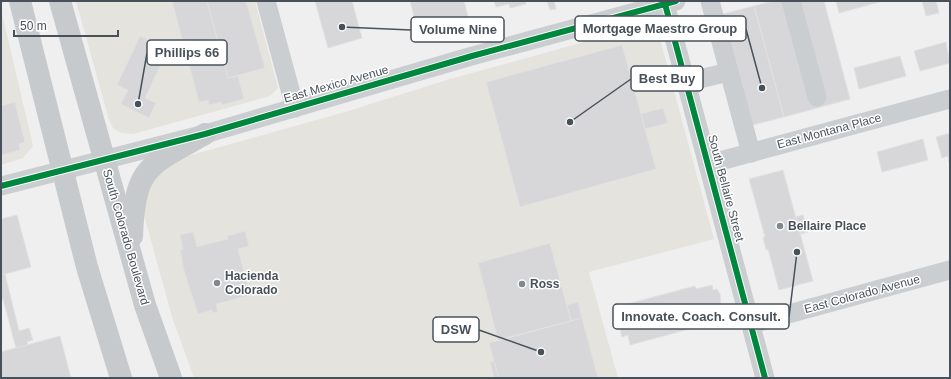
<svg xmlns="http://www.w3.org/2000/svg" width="951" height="379" font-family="Helvetica,sans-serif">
<rect width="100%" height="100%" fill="#f0efef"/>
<g fill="#e5e3dd">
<path d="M76,1H255L278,88L270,96L133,134L121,133L113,128L109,120Z"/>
<path d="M1,9L33,146L23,158L1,165Z"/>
<path d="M646,26L654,30L660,39L714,239L589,272L618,378H194L172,317L144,215L145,187L177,159L345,112L450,79L635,28Z"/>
</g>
<g fill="#d7d7d9" stroke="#e1e1e2">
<path d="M172,1H207L228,78L238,76L244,99L222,105L221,102L209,105L208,100L199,102Z"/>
<path d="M207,1H246L265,68L228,78Z"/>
<path d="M315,1H352L362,38L328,48Z"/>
<path d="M410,1H464L468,17L418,31Z"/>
<path d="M494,1H526V4L510,8L509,4L496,7Z"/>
<path d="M547,1H554L556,9L550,10Z"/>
<path d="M773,1H824L850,99L784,117L754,6Z"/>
<path d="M836,1H883L839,13Z"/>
<path d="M922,1H936L939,13L926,16Z"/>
<path d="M754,6L784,117L745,127L715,16Z"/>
<path d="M140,36L164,48L159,58L163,60L145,98L156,103L149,118L121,104L128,90L117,85Z"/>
<path d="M946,42L950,63L920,71L914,51Z"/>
<path d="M622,45L656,169L520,207L486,82Z"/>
<path d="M900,56L906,76L859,89L854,68Z"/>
<path d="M15,102L25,142L19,144L20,150L1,155V106Z"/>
<path d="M663,108L668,123L645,129L641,114Z"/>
<path d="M950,133V162L949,163L948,156L942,158L936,137Z"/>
<path d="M923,139L928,160L882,172L877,152Z"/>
<path d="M783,170L813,281L779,290L768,249L766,250L763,237H765L749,179Z"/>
<path d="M17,215L31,267L1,275V219Z"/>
<path d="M803,215L808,232L801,234L796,217Z"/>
<path d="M245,231L249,246L238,249L250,295L216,304L218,312L212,313V310L198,314L184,271L180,250L183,249L180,235L193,232L197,247L228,239L227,236Z"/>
<path d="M550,243L571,321L498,340L478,263Z"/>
<path d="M5,274L19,331L29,328L33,340L27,342L28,345L16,348L3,299L2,300L1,298V275Z"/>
<path d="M712,285L713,290L717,289L720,294L721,305L715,309L716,315L702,318L704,325L630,345L628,335L622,337L618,322L624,321L620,306L695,286L696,289Z"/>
<path d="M578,302L582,318L571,321L567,305Z"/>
<path d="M582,318L598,378H499L489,343Z"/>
<path d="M60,336L71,378H1V352Z"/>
<path d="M494,361L499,378H494L490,362Z"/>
</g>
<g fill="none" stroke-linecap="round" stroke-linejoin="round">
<g stroke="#cbced0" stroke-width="19">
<path d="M266,1L295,108"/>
<path d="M710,1L751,153"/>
<path d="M791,1L817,97"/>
<path d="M665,4L765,378"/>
<path d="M686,82L729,72"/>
<path d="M709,164L950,99"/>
<path d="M1,186L205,134L472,56L676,1"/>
<path d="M752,324L950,270"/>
</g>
<g stroke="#c7cacd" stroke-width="22">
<path d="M20,1L87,267L121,378"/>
<path d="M60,1L145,305L171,378"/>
<path d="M132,236C135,166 148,166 205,134"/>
</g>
<defs>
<g id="cycleway">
<path d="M665,4L765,378"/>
<path d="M1,186L205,134L472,56L676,1"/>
</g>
</defs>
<use href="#cycleway" stroke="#fff" stroke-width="8"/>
<use href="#cycleway" stroke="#00873e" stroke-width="6"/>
</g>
<g fill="#83888e" stroke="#fff" stroke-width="1.5">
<circle cx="780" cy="226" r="4"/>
<circle cx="217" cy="283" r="4"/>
<circle cx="522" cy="284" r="4"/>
</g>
<g text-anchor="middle" stroke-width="3" stroke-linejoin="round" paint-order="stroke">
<g font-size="12" fill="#48515a" stroke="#fff">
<text transform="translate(336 84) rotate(-16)" y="4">East Mexico Avenue</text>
<text transform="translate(829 131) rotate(-15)" y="4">East Montana Place</text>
<text transform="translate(726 188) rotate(75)" y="4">South Bellaire Street</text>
<text transform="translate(126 237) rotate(74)" y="4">South Colorado Boulevard</text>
<text transform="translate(862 294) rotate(-15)" y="4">East Colorado Avenue</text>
</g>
<g font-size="12" font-weight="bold" fill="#48515a" stroke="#fff" text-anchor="start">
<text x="788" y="230">Bellaire Place</text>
<text x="225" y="280">Hacienda<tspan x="225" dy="14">Colorado</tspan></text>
<text x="530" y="288">Ross</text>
</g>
</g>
<path fill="none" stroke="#48515a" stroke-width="1.5" d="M762 88L746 29M342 27L411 30M138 104L147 53M570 122L631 79M797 252L789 317M541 352L479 330"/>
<g fill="#48515a" stroke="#fff" stroke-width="1.5">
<circle cx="762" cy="88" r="4"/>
<circle cx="342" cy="27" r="4"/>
<circle cx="138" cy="104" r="4"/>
<circle cx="570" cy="122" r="4"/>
<circle cx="797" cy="252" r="4"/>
<circle cx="541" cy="352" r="4"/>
</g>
<g fill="#fff" stroke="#48515a" stroke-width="1.5">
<rect x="575" y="16" width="171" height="25" rx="4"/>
<rect x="411" y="17" width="93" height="25" rx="4"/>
<rect x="147" y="40" width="80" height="25" rx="4"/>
<rect x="631" y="66" width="72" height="25" rx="4"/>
<rect x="613" y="304" width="176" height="25" rx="4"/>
<rect x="433" y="317" width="46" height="25" rx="4"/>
</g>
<g font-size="13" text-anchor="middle" font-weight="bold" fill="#48515a">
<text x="660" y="33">Mortgage Maestro Group</text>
<text x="458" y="34">Volume Nine</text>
<text x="187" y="57">Phillips 66</text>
<text x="667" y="83">Best Buy</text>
<text x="701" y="321">Innovate. Coach. Consult.</text>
<text x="456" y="334">DSW</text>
</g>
<rect width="951" height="379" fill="none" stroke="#48515a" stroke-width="4"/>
<path d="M14 30v6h104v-6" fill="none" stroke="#48515a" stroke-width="2"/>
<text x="20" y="30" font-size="12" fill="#48515a" stroke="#ffffff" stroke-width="3" paint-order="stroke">50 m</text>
</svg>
